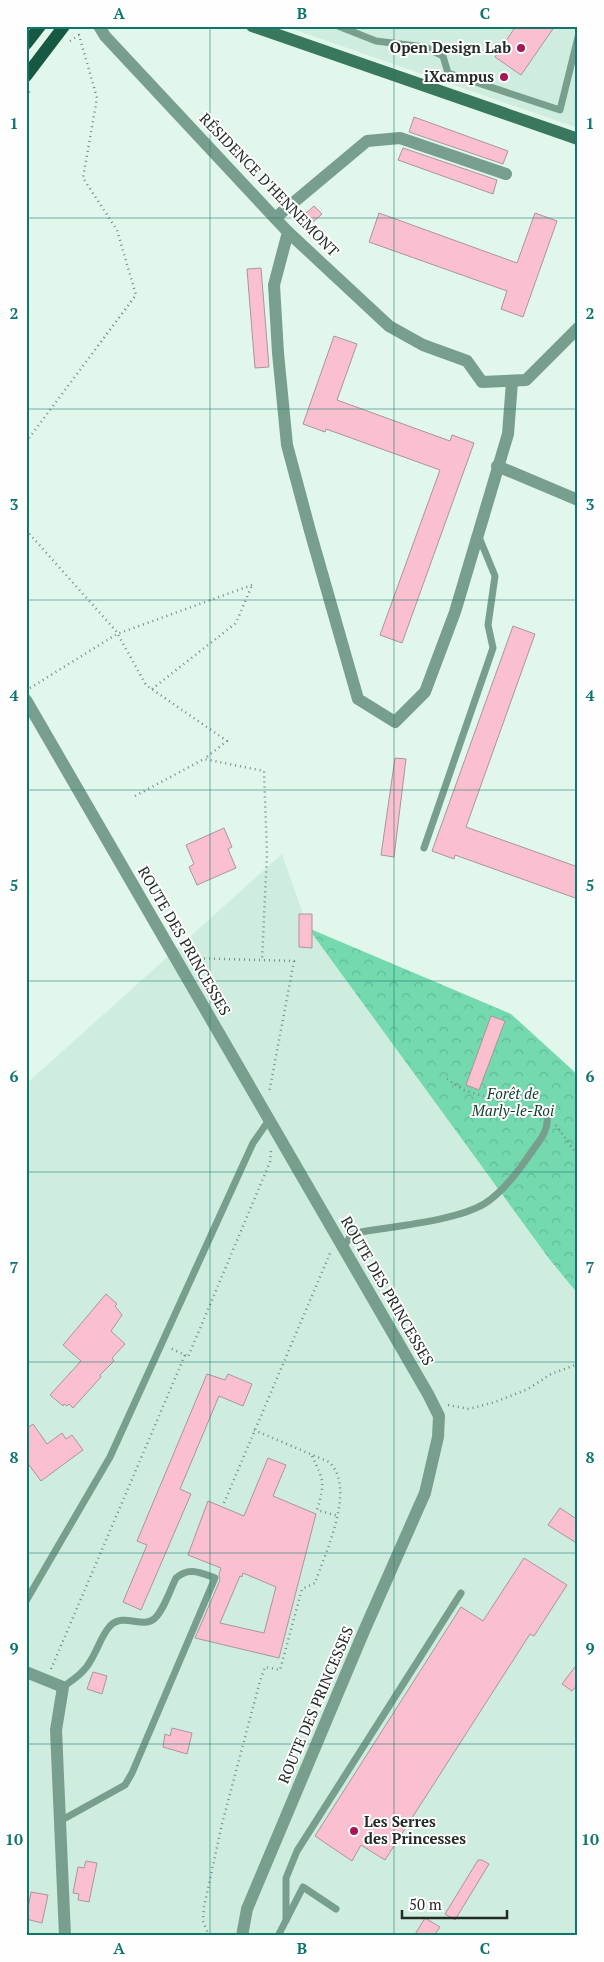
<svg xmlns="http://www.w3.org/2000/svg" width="604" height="1962" font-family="'PT Serif',serif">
<defs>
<pattern id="forest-crowns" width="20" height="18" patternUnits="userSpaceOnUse" patternTransform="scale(1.25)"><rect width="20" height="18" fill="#74d9af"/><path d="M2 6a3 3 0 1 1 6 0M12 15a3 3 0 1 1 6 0" fill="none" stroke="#64ba97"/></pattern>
</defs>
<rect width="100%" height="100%" fill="#e1f7ec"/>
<g fill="#cfedde">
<path d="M284,26H578V128Z"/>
<path d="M282,854L308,928L550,1260L578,1294V1936H26V1084Z"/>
</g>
<path fill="url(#forest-crowns)" d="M308,928L511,1014L578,1075V1294L550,1260Z"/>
<g fill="#fac0cf" stroke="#ab959a" fill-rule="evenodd">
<path d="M516,26H555L521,75L495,57Z"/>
<path d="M414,117L508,151L503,164L409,132Z"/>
<path d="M403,148L497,180L493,194L398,160Z"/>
<path d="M314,206L322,214L313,222L305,214Z"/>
<path d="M379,213L517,263L535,213L557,221L523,317L501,309L507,291L369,242Z"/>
<path d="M261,268L269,367L255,368L247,269Z"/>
<path d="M334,336L357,344L337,400L450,441L452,435L474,443L402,643L380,635L440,470L326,429L325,432L303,424Z"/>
<path d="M513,626L535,634L466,827L578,867V899L455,855L454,859L432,851Z"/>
<path d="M395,758L406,759L394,857L381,855Z"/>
<path d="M224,828L232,847L228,849L236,868L197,885L189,867L194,864L186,845Z"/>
<path d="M299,914H312V948L299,947Z"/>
<path d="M491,1016L505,1021L479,1090L466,1085Z"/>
<path d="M106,1294L117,1304L115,1306L122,1315L111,1331L125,1344L112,1358L114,1361L100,1375L101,1377L73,1408L69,1404L67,1406L64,1404L63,1406L50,1395L81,1361L63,1345Z"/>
<path d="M207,1374L225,1380L228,1374L252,1384L243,1406L219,1396L180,1489L191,1494L141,1610L123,1602L147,1545L137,1541Z"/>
<path d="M33,1424L47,1444L62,1433L66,1439L72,1435L83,1450L41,1481L26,1461V1429Z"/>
<path d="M268,1458L286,1465L273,1496L316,1514L279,1658L195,1638L220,1580L219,1574L221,1568L188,1555L208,1501L244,1516ZM243,1573L276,1587L264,1633L220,1623L240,1576L242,1577Z"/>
<path d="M560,1508L578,1520V1544L548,1525Z"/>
<path d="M524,1558L567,1585L534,1636L530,1634L385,1860L361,1845L352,1861L315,1836L461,1607L483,1621Z"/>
<path d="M578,1663V1684L572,1691L562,1684Z"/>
<path d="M93,1672L107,1676L102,1694L87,1689Z"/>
<path d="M172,1728L192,1733L187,1754L163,1747L165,1734L170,1736Z"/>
<path d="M478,1860H482L489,1864L455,1920L445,1914Z"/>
<path d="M86,1861L97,1863L89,1902L78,1900L79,1894L73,1893L78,1867L84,1868Z"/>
<path d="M31,1892L48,1895L42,1923L26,1919Z"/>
<path d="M425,1918L440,1927L434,1936H414Z"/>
</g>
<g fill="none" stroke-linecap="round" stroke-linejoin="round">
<g stroke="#7b8982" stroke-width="2.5" stroke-dasharray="1 4" stroke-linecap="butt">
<path d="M26,96L32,88"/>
<path d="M26,442L136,295L117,230L83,178L97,98L79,35L70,41"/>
<path d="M26,530L116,631L146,685L227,741L204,759"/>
<path d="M30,688L117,634L252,585"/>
<path d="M152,689L236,623L252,585"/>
<path d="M135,796L204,759L264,771L267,854L262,960"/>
<path d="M189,958L294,961L269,1093"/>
<path d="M447,1079L464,1090L498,1101L513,1113L523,1116L539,1117"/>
<path d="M556,1125L578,1156"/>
<path d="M185,1355L188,1357L270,1162L271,1151"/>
<path d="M448,1405L469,1409L495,1402L528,1389L551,1374L578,1364"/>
<path d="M312,1456C324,1481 325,1483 317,1510L338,1516"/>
<path d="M224,1503L331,1251"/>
<path d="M51,1669L185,1355L170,1348"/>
<path d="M209,1936L203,1921L204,1907L222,1824L260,1681L265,1667L280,1670L302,1589L315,1583C325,1553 357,1488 329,1462L254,1430"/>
</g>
<g stroke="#789f8d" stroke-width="7">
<path d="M338,26L376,41L425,47L443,56L448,73L560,110L578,37"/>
<path d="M424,848L493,648L488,625L495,576L479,537"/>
<path d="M343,1248L351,1235L361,1232C395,1226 455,1221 484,1204C503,1192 518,1172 530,1154C538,1142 549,1132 547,1117"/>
<path d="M26,1601L110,1457L253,1143L269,1120"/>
<path d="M60,1821L125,1785L132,1773L215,1578C201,1573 189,1566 176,1578C171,1588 163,1612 154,1619C141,1629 124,1612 110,1626C101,1636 98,1649 91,1660C85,1672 74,1679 63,1687"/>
<path d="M286,1920V1878L297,1851L461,1593"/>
<path d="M278,1936L303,1887L336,1909"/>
</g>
<g stroke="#789f8d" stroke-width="12">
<path d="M99,26L105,36L288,232L389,326L423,345L467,361L482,382L526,380L578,328"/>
<path d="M275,218L367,141L400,138L506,174"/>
<path d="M288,232L274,285L278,353L287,445L310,531L358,699L395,722L425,692L455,612L508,434L512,382"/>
<path d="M497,466L578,500"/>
<path d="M26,700L428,1394L439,1416L438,1437L425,1493L364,1631L247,1909L242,1936"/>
<path d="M26,1672L63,1687L56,1730L65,1936"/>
</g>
<path stroke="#3a785e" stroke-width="12" d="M252,26L578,139"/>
<g stroke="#165841" stroke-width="12">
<path d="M26,44L40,26"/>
<path d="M26,76L64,26"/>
</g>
</g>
<path fill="none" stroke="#0f766e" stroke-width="1" stroke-opacity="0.55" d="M210,26V1936M394,26V1936M26,218H578M26,409H578M26,600H578M26,790H578M26,981H578M26,1172H578M26,1362H578M26,1553H578M26,1744H578"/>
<g fill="#a71756" stroke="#fefefe" stroke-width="2">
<circle cx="521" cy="48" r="5"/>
<circle cx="504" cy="77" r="5"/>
<circle cx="354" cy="1831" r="5"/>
</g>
<g text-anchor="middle" stroke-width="4" stroke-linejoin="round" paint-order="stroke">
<g font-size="15" font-weight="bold" fill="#232b27" stroke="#fefefe" text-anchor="end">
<text x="511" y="53">Open Design Lab</text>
<text x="494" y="82">iXcampus</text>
<text x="364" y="1827" text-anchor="start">Les Serres<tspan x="364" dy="17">des Princesses</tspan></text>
</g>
<g font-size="15" fill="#232b27" stroke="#fefefe">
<text transform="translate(269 185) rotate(46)" y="5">RÉSIDENCE D'HENNEMONT</text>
<text transform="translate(184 941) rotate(60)" y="5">ROUTE DES PRINCESSES</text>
<text transform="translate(387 1291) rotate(60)" y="5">ROUTE DES PRINCESSES</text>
<text transform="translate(316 1705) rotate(-67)" y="5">ROUTE DES PRINCESSES</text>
</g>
<g font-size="15" font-style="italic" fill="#103d2c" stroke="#fefefe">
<text x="513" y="1099">Forêt de<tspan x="513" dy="17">Marly-le-Roi</tspan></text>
</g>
</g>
<rect width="604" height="1962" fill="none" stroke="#fefefe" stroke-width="55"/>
<path d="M402 1910v8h105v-8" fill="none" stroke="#232b27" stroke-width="2.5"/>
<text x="409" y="1910" font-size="15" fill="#232b27" stroke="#fefefe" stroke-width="4" paint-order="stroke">50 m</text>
<rect x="28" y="28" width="548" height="1906" fill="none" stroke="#0f766e" stroke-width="2"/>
<g font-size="16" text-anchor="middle" font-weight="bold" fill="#0f766e">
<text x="119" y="19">A</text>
<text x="302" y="19">B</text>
<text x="485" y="19">C</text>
<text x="14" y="129">1</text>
<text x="590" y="129">1</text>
<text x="14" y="319">2</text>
<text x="590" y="319">2</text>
<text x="14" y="510">3</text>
<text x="590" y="510">3</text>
<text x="14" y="701">4</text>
<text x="590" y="701">4</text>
<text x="14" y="891">5</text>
<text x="590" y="891">5</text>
<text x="14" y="1082">6</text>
<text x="590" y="1082">6</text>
<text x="14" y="1273">7</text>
<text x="590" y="1273">7</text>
<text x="14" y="1463">8</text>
<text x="590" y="1463">8</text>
<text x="14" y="1654">9</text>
<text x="590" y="1654">9</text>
<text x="14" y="1845">10</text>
<text x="590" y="1845">10</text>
<text x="119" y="1954">A</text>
<text x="302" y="1954">B</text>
<text x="485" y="1954">C</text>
</g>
</svg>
